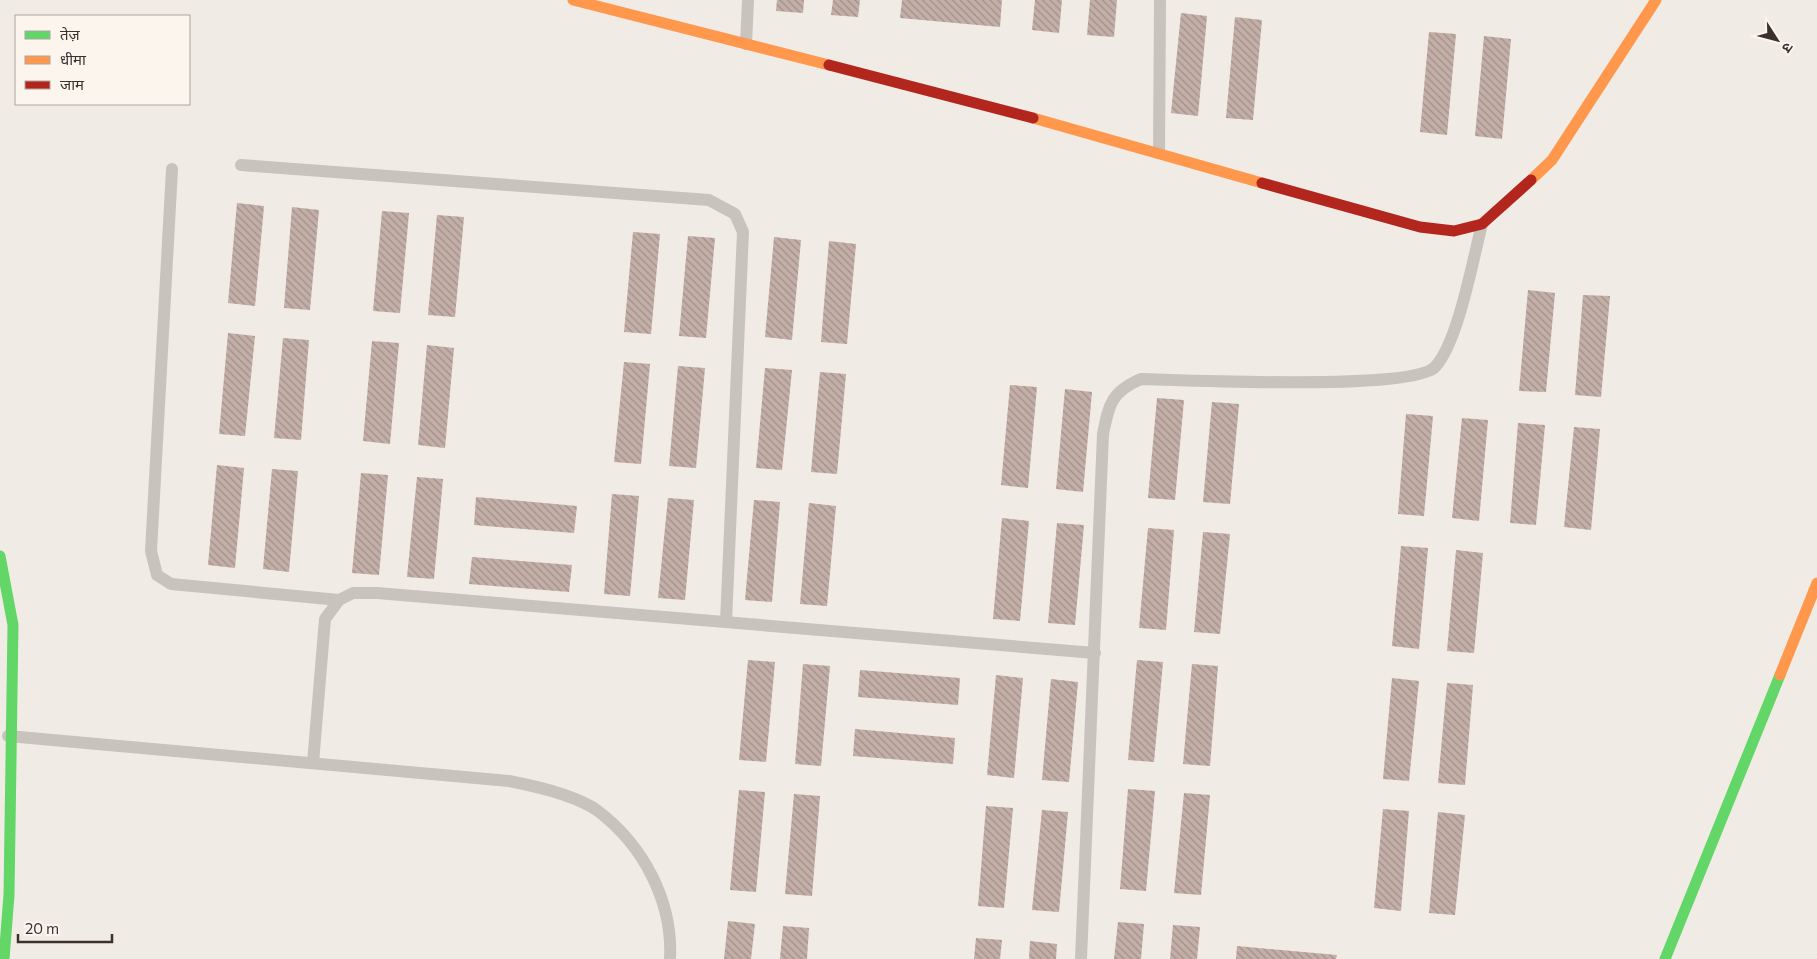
<svg xmlns="http://www.w3.org/2000/svg" width="1817" height="959" font-family="Commissioner,'Noto Sans Devanagari',sans-serif">
<defs>
<pattern id="building-back-hatch" width="6" height="6" patternUnits="userSpaceOnUse" patternTransform="scale(1.25)"><rect width="6" height="6" fill="#c3afa7"/><path d="M-1 5l2 2M0 0l6 6M5-1l2 2" fill="none" stroke="#a08f88"/></pattern>
</defs>
<rect width="100%" height="100%" fill="#f0ebe5"/>
<g fill="url(#building-back-hatch)">
<path d="M777,0H804L803,13L776,11Z"/>
<path d="M833,0H860L858,17L831,15Z"/>
<path d="M902,0H1002L1000,27L900,18Z"/>
<path d="M1035,0H1062L1059,33L1032,30Z"/>
<path d="M1090,0H1117L1114,37L1087,35Z"/>
<path d="M1181,13L1207,16L1198,116L1171,113Z"/>
<path d="M1235,17L1262,20L1253,120L1226,118Z"/>
<path d="M1429,32L1456,34L1447,135L1420,132Z"/>
<path d="M1484,36L1511,39L1502,139L1475,136Z"/>
<path d="M237,203L264,206L255,306L228,303Z"/>
<path d="M292,207L319,210L310,310L284,308Z"/>
<path d="M382,211L409,213L400,313L373,311Z"/>
<path d="M437,215L464,217L455,317L428,315Z"/>
<path d="M633,232L660,234L651,334L624,332Z"/>
<path d="M688,236L715,238L706,338L679,336Z"/>
<path d="M774,237L801,240L792,340L765,337Z"/>
<path d="M829,241L856,244L847,344L821,342Z"/>
<path d="M1528,290L1555,293L1546,392L1519,391Z"/>
<path d="M1583,295L1610,296L1601,397L1575,395Z"/>
<path d="M228,333L255,336L245,436L219,434Z"/>
<path d="M283,338L309,340L301,440L274,438Z"/>
<path d="M372,341L399,343L390,444L363,441Z"/>
<path d="M427,345L454,348L445,448L418,445Z"/>
<path d="M624,362L650,364L641,464L614,462Z"/>
<path d="M678,366L705,368L696,468L669,466Z"/>
<path d="M765,368L792,370L782,470L756,468Z"/>
<path d="M820,372L846,374L837,474L811,472Z"/>
<path d="M1010,385L1037,387L1028,488L1001,485Z"/>
<path d="M1065,389L1092,392L1083,492L1056,489Z"/>
<path d="M1157,398L1184,400L1175,500L1148,498Z"/>
<path d="M1212,402L1239,404L1230,504L1203,502Z"/>
<path d="M1406,414L1433,416L1424,516L1398,514Z"/>
<path d="M1462,418L1488,420L1479,521L1452,518Z"/>
<path d="M1518,423L1545,425L1536,525L1510,523Z"/>
<path d="M1574,427L1600,429L1591,530L1564,527Z"/>
<path d="M217,465L244,468L235,568L208,565Z"/>
<path d="M272,469L298,471L289,572L263,569Z"/>
<path d="M361,473L388,475L379,575L352,573Z"/>
<path d="M417,477L443,479L434,579L407,577Z"/>
<path d="M612,494L639,496L630,596L604,594Z"/>
<path d="M476,497L577,506L574,533L474,525Z"/>
<path d="M668,498L694,500L685,600L658,598Z"/>
<path d="M754,500L780,502L772,602L745,600Z"/>
<path d="M809,503L836,506L827,606L800,604Z"/>
<path d="M1002,518L1029,521L1020,621L993,619Z"/>
<path d="M1057,523L1084,525L1075,625L1048,623Z"/>
<path d="M1148,528L1174,530L1166,630L1139,628Z"/>
<path d="M1203,532L1230,534L1220,634L1194,632Z"/>
<path d="M1401,546L1428,548L1419,649L1392,646Z"/>
<path d="M1456,550L1483,553L1474,653L1447,651Z"/>
<path d="M472,557L572,565L569,592L469,584Z"/>
<path d="M748,660L775,662L766,762L739,760Z"/>
<path d="M1137,660L1163,662L1154,762L1128,760Z"/>
<path d="M803,664L830,666L821,766L795,764Z"/>
<path d="M1192,664L1218,666L1210,766L1183,764Z"/>
<path d="M860,670L960,678L958,705L858,697Z"/>
<path d="M996,675L1023,678L1014,778L987,775Z"/>
<path d="M1392,678L1419,681L1409,781L1383,779Z"/>
<path d="M1051,679L1078,682L1069,782L1042,780Z"/>
<path d="M1447,683L1473,685L1465,785L1438,783Z"/>
<path d="M855,729L955,738L953,764L853,756Z"/>
<path d="M1128,789L1155,791L1146,891L1120,889Z"/>
<path d="M739,790L765,792L756,892L730,890Z"/>
<path d="M1184,793L1210,795L1201,895L1174,893Z"/>
<path d="M794,794L820,796L812,896L785,894Z"/>
<path d="M986,806L1013,808L1004,908L978,906Z"/>
<path d="M1383,809L1409,811L1401,911L1374,908Z"/>
<path d="M1042,810L1068,812L1059,912L1032,910Z"/>
<path d="M1438,812L1465,815L1455,915L1429,913Z"/>
<path d="M728,921L755,924L751,959H724Z"/>
<path d="M1118,922L1144,924L1141,959H1114Z"/>
<path d="M1173,925L1200,927L1197,959H1170Z"/>
<path d="M783,926L809,928L807,959H780Z"/>
<path d="M976,938L1002,940L1000,959H974Z"/>
<path d="M1030,941L1057,944L1056,959H1029Z"/>
<path d="M1237,946L1337,955L1336,959H1236Z"/>
</g>
<g fill="none" stroke-linecap="round" stroke-linejoin="round">
<g stroke="#c9c3be" stroke-width="12">
<path d="M746,44L748,0"/>
<path d="M1159,153L1160,0"/>
<path d="M241,165L709,200L735,214L743,232L726,622"/>
<path d="M172,169L151,551L157,575L171,584L339,600"/>
<path d="M8,736L509,781C535,786 576,795 598,811C644,846 673,902 670,959"/>
<path d="M313,763L325,619L339,600L353,593H377L1095,653"/>
<path d="M1081,959L1103,434C1109,404 1111,392 1141,379C1185,380 1412,391 1435,367C1458,343 1473,259 1482,224"/>
</g>
<g stroke="#63d668" stroke-width="11">
<path d="M0,556L13,625L9,895L4,959"/>
<path d="M1665,959L1780,675"/>
</g>
<g stroke="#ff974d" stroke-width="11">
<path d="M573,0L829,65"/>
<path d="M1033,118L1262,183"/>
<path d="M1531,180L1552,160L1656,0"/>
<path d="M1780,675L1817,583"/>
</g>
<g stroke="#b3261e" stroke-width="11">
<path d="M829,65L1033,118"/>
<path d="M1262,183L1420,227L1454,231L1482,224L1531,180"/>
</g>
</g>
<rect x="15" y="15" width="175" height="90" fill="#fbf5ee" stroke="#aea6a0"/>
<rect x="25" y="31" width="25" height="8" fill="#63d668" stroke="#aea6a0"/>
<text x="60" y="40" font-size="15" fill="#3b302b">तेज़</text>
<rect x="25" y="56" width="25" height="8" fill="#ff974d" stroke="#aea6a0"/>
<text x="60" y="65" font-size="15" fill="#3b302b">धीमा</text>
<rect x="25" y="81" width="25" height="8" fill="#b3261e" stroke="#aea6a0"/>
<text x="60" y="90" font-size="15" fill="#3b302b">जाम</text>
<g transform="translate(1777 40) rotate(126)" stroke="#fbf5ee" stroke-width="4" paint-order="stroke">
<path d="M0-4L9 19L0 12L-9 19Z" fill="#3b302b"/>
<text y="-8" font-size="14" font-weight="bold" text-anchor="middle" fill="#3b302b">उ</text>
</g>
<path d="M18 934v8h94v-8" fill="none" stroke="#3b302b" stroke-width="2.5"/>
<text x="25" y="934" font-size="15" fill="#3b302b" stroke="#fbf5ee" stroke-width="4" paint-order="stroke">20 m</text>
</svg>
